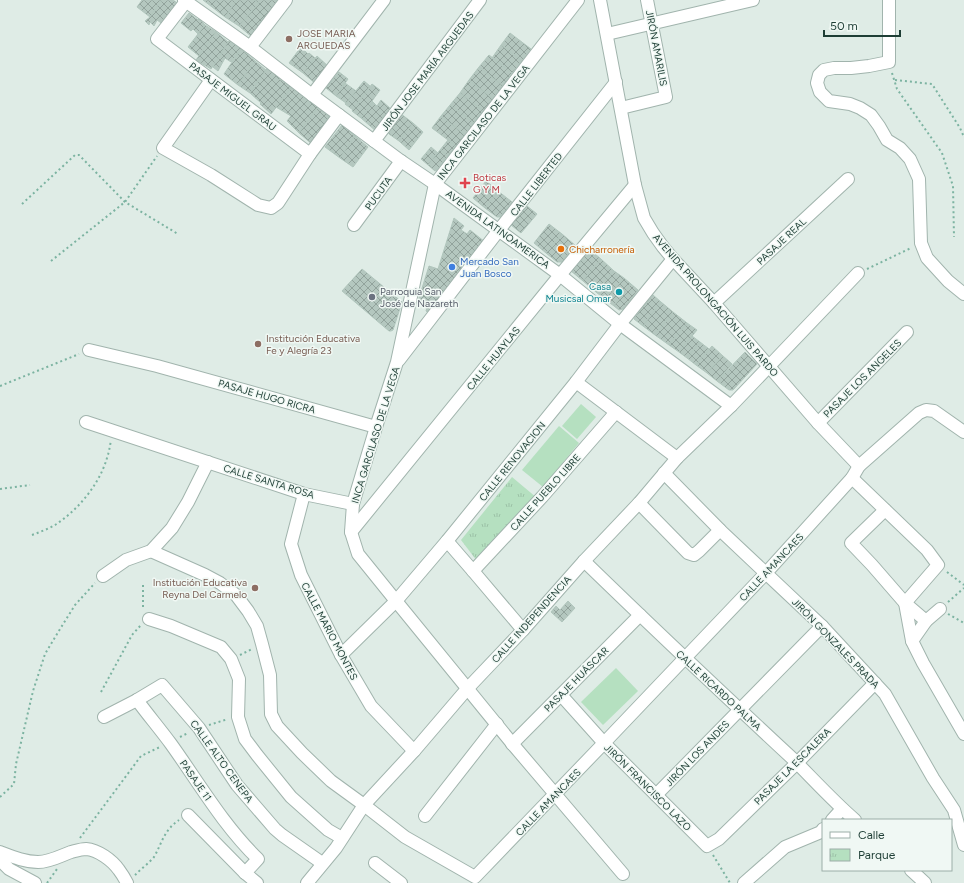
<svg xmlns="http://www.w3.org/2000/svg" width="964" height="883" font-family="Figtree,sans-serif">
<defs>
<pattern id="park-tufts" width="24" height="20" patternUnits="userSpaceOnUse"><rect width="24" height="20" fill="#b5e0c0"/><path d="M3 7l-1-3M5 7V3M7 7l1-3M15 17l-1-3M17 17v-4M19 17l1-3" fill="none" stroke="#9bc1a6"/></pattern>
<pattern id="building-cross-hatch" width="8" height="8" patternUnits="userSpaceOnUse"><rect width="8" height="8" fill="#b4c7bf"/><path d="M0 0l8 8M0 8l8-8" fill="none" stroke="#92a39c"/></pattern>
</defs>
<rect width="100%" height="100%" fill="#dfece6"/>
<g fill="#b5e0c0">
<path d="M581,404L596,417L577,439L562,426Z"/>
<path d="M559,426L579,443L543,487L522,470Z"/>
<path d="M616,668L638,691L603,725L581,702Z"/>
</g>
<path fill="url(#park-tufts)" d="M512,477L537,498L477,561L461,540Z"/>
<g fill="url(#building-cross-hatch)" stroke="#b1c6bd">
<path d="M142,0H162L150,17L137,7Z"/>
<path d="M162,0H173L180,5L164,25L157,20L154,26L150,22L149,25L145,21L150,17Z"/>
<path d="M203,0H237L225,17Z"/>
<path d="M237,0H255V1L259,3L239,26L225,17Z"/>
<path d="M255,0H281L253,38L239,26L259,3L255,1Z"/>
<path d="M189,13L198,20L199,19L205,25L198,34L193,29L191,31L181,23Z"/>
<path d="M205,25L216,32L199,56L188,47Z"/>
<path d="M216,32L228,42L211,69L196,60Z"/>
<path d="M510,33L531,49L522,61L501,45Z"/>
<path d="M231,39L242,49L231,62L225,58L218,71L213,67L228,42Z"/>
<path d="M501,45L522,61L512,73L492,58Z"/>
<path d="M301,47L308,54L309,53L315,58L303,73L289,63Z"/>
<path d="M241,49L255,61L238,85L224,74Z"/>
<path d="M489,55L512,73L503,86L479,67Z"/>
<path d="M317,56L329,67L316,84L303,73Z"/>
<path d="M255,61L266,70L250,93L238,85Z"/>
<path d="M268,67L281,77L279,79L292,87L271,114L260,104L261,103L250,93Z"/>
<path d="M479,67L503,86L493,99L469,80Z"/>
<path d="M339,72L348,79L336,96L326,88Z"/>
<path d="M469,80L493,99L483,111L460,93Z"/>
<path d="M364,81L370,86L353,110L345,104Z"/>
<path d="M345,83L356,91L346,103L336,96Z"/>
<path d="M372,84L380,90L372,101L373,102L361,118L352,111Z"/>
<path d="M292,87L318,107L299,133L287,121L291,116L276,107Z"/>
<path d="M460,93L483,111L474,123L450,105Z"/>
<path d="M381,100L392,110L377,132L361,118L373,102L377,106Z"/>
<path d="M450,105L474,123L465,135L441,116Z"/>
<path d="M318,107L332,118L313,145L299,133Z"/>
<path d="M401,114L413,123L399,141L389,134L388,131Z"/>
<path d="M441,116L465,135L456,146L432,128Z"/>
<path d="M413,123L423,132L409,150L399,141Z"/>
<path d="M342,125L355,136L340,158L325,147Z"/>
<path d="M355,136L368,147L353,167L340,158Z"/>
<path d="M448,140L456,146L448,156L440,150Z"/>
<path d="M431,147L438,153L428,165L421,159Z"/>
<path d="M440,150L448,156L437,170L435,171L428,165Z"/>
<path d="M486,181L498,191L485,208L473,198Z"/>
<path d="M498,191L512,202L501,217H497L485,208Z"/>
<path d="M527,206L537,214L521,233L511,225Z"/>
<path d="M454,218L464,226L461,230L467,234L470,230L485,242L430,314L426,311L428,304L418,301L429,266L438,269Z"/>
<path d="M549,224L562,234L546,253L534,243Z"/>
<path d="M562,234L576,246L562,262H557L546,253Z"/>
<path d="M589,249L601,259L583,281L571,271Z"/>
<path d="M601,259L614,271L596,292L583,281Z"/>
<path d="M362,269L402,302L393,330L391,331H389L342,291Z"/>
<path d="M614,271L624,278L606,300L596,292Z"/>
<path d="M624,278L631,284L614,306L606,300Z"/>
<path d="M631,284L638,290L623,309L619,310L614,306Z"/>
<path d="M653,295L661,302L643,326L634,319L635,317Z"/>
<path d="M661,302L673,312L655,335L643,326Z"/>
<path d="M673,312L687,323L669,345L655,335Z"/>
<path d="M687,323L697,330L679,352L669,345Z"/>
<path d="M692,336L700,342L687,358L679,352Z"/>
<path d="M700,342L709,349L696,365L687,358Z"/>
<path d="M712,346L723,356L707,373L696,365Z"/>
<path d="M745,352L757,364L733,390H729L717,381Z"/>
<path d="M723,356L732,364L717,381L707,373Z"/>
<path d="M568,601L575,608L562,622L551,612L556,606L560,610Z"/>
</g>
<g fill="none" stroke-linecap="round" stroke-linejoin="round">
<defs>
<g id="street">
<path d="M184,0L250,47L312,95L401,161L435,184L560,275L620,324L731,406"/>
<path d="M187,0L157,39L310,154"/>
<path d="M578,0L435,184L397,362L376,427L353,504L351,532L358,554L396,601L515,747L623,874"/>
<path d="M600,0L635,185L644,218L653,233L663,247L673,259L714,303L818,423L859,466"/>
<path d="M889,0V62L869,66L851,68H834L824,70L819,75L817,83L820,92L829,101L850,104L860,108L871,115L879,126L887,140L900,148L910,159L919,179L921,243L927,258L948,281L964,294"/>
<path d="M607,34L753,0"/>
<path d="M250,47L286,0"/>
<path d="M211,80L163,148L211,175L258,205L271,208L278,203L310,154L339,115"/>
<path d="M312,95L384,0"/>
<path d="M621,108L666,97L647,0"/>
<path d="M374,141L480,0"/>
<path d="M354,225L401,161"/>
<path d="M714,303L848,179"/>
<path d="M89,350L157,366L376,427"/>
<path d="M399,360L499,230L616,82"/>
<path d="M576,382L677,458"/>
<path d="M86,422L304,494L353,504"/>
<path d="M818,423L907,332"/>
<path d="M664,473L720,530L822,626L885,694L933,778L954,810L964,845"/>
<path d="M852,478L927,550L938,565L905,603L912,641L923,663L964,734"/>
<path d="M304,494L291,544L301,575L341,655L371,706L414,751"/>
<path d="M639,503L688,553L694,555L699,551L720,530"/>
<path d="M885,510L851,543L872,565L905,603L926,621"/>
<path d="M351,532L560,275L635,185"/>
<path d="M447,541L473,571L523,630"/>
<path d="M151,551L205,575L220,583L236,595L248,611L257,626L262,644L270,675L271,714L277,726L302,753L331,781L364,805L405,837L475,877L604,743L766,573L852,478L859,466L919,413L926,410L934,411L964,432"/>
<path d="M584,561C653,628 723,694 794,760C814,780 833,801 855,820"/>
<path d="M473,571L542,497L616,412"/>
<path d="M103,576L126,560L151,551L172,528L188,502L208,462"/>
<path d="M149,619L171,626L221,647L231,659L239,679L238,717L245,739L257,755L291,797L328,830L342,838"/>
<path d="M912,641L926,621L940,609"/>
<path d="M341,655L396,601L447,541L576,382L620,324L673,259"/>
<path d="M561,695L604,743L707,846L719,839L797,763L875,683"/>
<path d="M137,700C148,715 160,729 171,744C199,783 223,825 258,859L245,873"/>
<path d="M104,717L137,700L162,685L199,728L237,785L275,829L282,835L322,863"/>
<path d="M512,744L640,615"/>
<path d="M656,795L822,626"/>
<path d="M188,815L245,873L257,883"/>
<path d="M425,816L497,724"/>
<path d="M832,820L842,809"/>
<path d="M0,852C13,857 25,862 38,862C50,862 60,856 71,852C75,851 81,849 86,849C98,850 112,860 119,870C122,874 125,879 127,883"/>
<path d="M0,860L9,869L35,883"/>
<path d="M375,863L401,883"/>
<path d="M911,870L925,883"/>
<path d="M307,883L336,848L364,805L414,751L467,689L523,630L584,561L639,503L677,458L731,406L858,273"/>
<path d="M744,883L785,847L821,832L823,829"/>
</g>
</defs>
<use href="#street" stroke="#a1b4ad" stroke-width="14"/>
<g stroke="#7cb3a1" stroke-width="2" stroke-dasharray="2 3" stroke-linecap="butt">
<path d="M892,73L897,89L942,153L953,186L954,237"/>
<path d="M895,80L932,84L960,128L964,137"/>
<path d="M22,204L75,155H79L125,202L178,234"/>
<path d="M51,261L125,202L157,156"/>
<path d="M867,269L911,248"/>
<path d="M0,386L79,354"/>
<path d="M0,489L30,485"/>
<path d="M32,535C40,532 48,529 55,525C78,510 99,485 107,458C109,452 110,446 111,440"/>
<path d="M947,572L964,585"/>
<path d="M143,585V610"/>
<path d="M948,602L964,588"/>
<path d="M948,614L964,623"/>
<path d="M240,655L252,649"/>
<path d="M101,692L132,635L141,625"/>
<path d="M209,725L228,719"/>
<path d="M180,737L188,733"/>
<path d="M0,797L14,784L16,764L33,691L45,654L60,629L75,605L95,583"/>
<path d="M80,838L141,756L160,747"/>
<path d="M713,855L730,883"/>
<path d="M135,875C141,869 149,863 154,857C162,843 164,830 179,820"/>
<path d="M47,883L57,869"/>
</g>
<use href="#street" stroke="#fff" stroke-width="12"/>
</g>
<g fill="#8d6e63" stroke="#f0f8f4" stroke-width="1.5">
<circle cx="289" cy="39" r="4"/>
<circle cx="258" cy="344" r="4"/>
<circle cx="255" cy="588" r="4"/>
</g>
<path fill="#e0444e" stroke="#f0f8f4" stroke-width="1.5" d="M463 177h4v4h4v4h-4v4h-4v-4h-4v-4h4z"/>
<circle fill="#e8710a" stroke="#f0f8f4" stroke-width="1.5" cx="561" cy="249" r="4"/>
<circle fill="#3f7fe0" stroke="#f0f8f4" stroke-width="1.5" cx="452" cy="267" r="4"/>
<circle fill="#0f9aa8" stroke="#f0f8f4" stroke-width="1.5" cx="619" cy="292" r="4"/>
<circle fill="#6b7280" stroke="#f0f8f4" stroke-width="1.5" cx="372" cy="297" r="4"/>
<g text-anchor="middle" stroke-width="3" stroke-linejoin="round" paint-order="stroke">
<g font-size="10" fill="#785e54" stroke="#f0f8f4" text-anchor="start">
<text x="297" y="37">JOSE MARIA<tspan x="297" dy="12">ARGUEDAS</tspan></text>
<text x="266" y="342">Institución Educativa<tspan x="266" dy="12">Fe y Alegría 23</tspan></text>
<text x="247" y="586" text-anchor="end">Institución Educativa<tspan x="247" dy="12">Reyna Del Carmelo</tspan></text>
</g>
<g font-size="10" fill="#1e3e35" stroke="#f0f8f4">
<text transform="translate(657 48) rotate(79)" y="4">JIRÓN AMARILIS</text>
<text transform="translate(427 71) rotate(-53)" y="4">JIRÓN JOSE MARÍA ARGUEDAS</text>
<text transform="translate(233 96) rotate(37)" y="4">PASAJE MIGUEL GRAU</text>
<text transform="translate(483 122) rotate(-52)" y="4">INCA GARCILASO DE LA VEGA</text>
<text transform="translate(536 184) rotate(-52)" y="4">CALLE LIBERTED</text>
<text transform="translate(378 193) rotate(-54)" y="4">PUCUTA</text>
<text transform="translate(498 229) rotate(36)" y="4">AVENIDA LATINOAMERICA</text>
<text transform="translate(781 241) rotate(-43)" y="4">PASAJE REAL</text>
<text transform="translate(716 305) rotate(49)" y="4">AVENIDA PROLONGACIÓN LUIS PARDO</text>
<text transform="translate(493 358) rotate(-51)" y="4">CALLE HUAYLAS</text>
<text transform="translate(862 378) rotate(-45)" y="4">PASAJE LOS ANGELES</text>
<text transform="translate(267 396) rotate(16)" y="4">PASAJE HUGO RICRA</text>
<text transform="translate(375 435) rotate(-73)" y="4">INCA GARCILASO DE LA VEGA</text>
<text transform="translate(512 461) rotate(-51)" y="4">CALLE RENOVACION</text>
<text transform="translate(269 481) rotate(17)" y="4">CALLE SANTA ROSA</text>
<text transform="translate(545 492) rotate(-48)" y="4">CALLE PUEBLO LIBRE</text>
<text transform="translate(771 567) rotate(-47)" y="4">CALLE AMANCAES</text>
<text transform="translate(531 619) rotate(-48)" y="4">CALLE INDEPENDENCIA</text>
<text transform="translate(330 631) rotate(62)" y="4">CALLE MARIO MONTES</text>
<text transform="translate(836 643) rotate(46)" y="4">JIRÓN GONZALES PRADA</text>
<text transform="translate(576 679) rotate(-45)" y="4">PASAJE HUÁSCAR</text>
<text transform="translate(719 690) rotate(43)" y="4">CALLE RICARDO PALMA</text>
<text transform="translate(697 753) rotate(-46)" y="4">JIRÓN LOS ANDES</text>
<text transform="translate(222 761) rotate(54)" y="4">CALLE ALTO CENEPA</text>
<text transform="translate(792 766) rotate(-45)" y="4">PASAJE LA ESCALERA</text>
<text transform="translate(196 780) rotate(55)" y="4">PASAJE 11</text>
<text transform="translate(648 787) rotate(45)" y="4">JIRÓN FRANCISCO LAZO</text>
<text transform="translate(548 802) rotate(-46)" y="4">CALLE AMANCAES</text>
</g>
<g font-size="10" fill="#be3a42" stroke="#f0f8f4" text-anchor="start">
<text x="473" y="181">Boticas<tspan x="473" dy="12">G Y M</tspan></text>
</g>
<g font-size="10" fill="#c56008" stroke="#f0f8f4" text-anchor="start">
<text x="569" y="253">Chicharronería</text>
</g>
<g font-size="10" fill="#366cbe" stroke="#f0f8f4" text-anchor="start">
<text x="460" y="265">Mercado San<tspan x="460" dy="12">Juan Bosco</tspan></text>
</g>
<g font-size="10" fill="#0d838f" stroke="#f0f8f4" text-anchor="end">
<text x="611" y="290">Casa<tspan x="611" dy="12">Musicsal Omar</tspan></text>
</g>
<g font-size="10" fill="#5b616d" stroke="#f0f8f4" text-anchor="start">
<text x="380" y="295">Parroquia San<tspan x="380" dy="12">José de Nazareth</tspan></text>
</g>
</g>
<rect x="822" y="819" width="130" height="52" fill="#f0f8f4" stroke="#9caea8"/>
<rect x="830" y="832" width="20" height="6" fill="#ffffff" stroke="#9caea8"/>
<text x="858" y="839" font-size="12" fill="#1e3e35">Calle</text>
<rect x="830" y="849" width="20" height="12" fill="url(#park-tufts)" stroke="#9caea8"/>
<text x="858" y="859" font-size="12" fill="#1e3e35">Parque</text>
<path d="M824 30v6h76v-6" fill="none" stroke="#1e3e35" stroke-width="2"/>
<text x="830" y="30" font-size="12" fill="#1e3e35" stroke="#f0f8f4" stroke-width="3" paint-order="stroke">50 m</text>
</svg>
